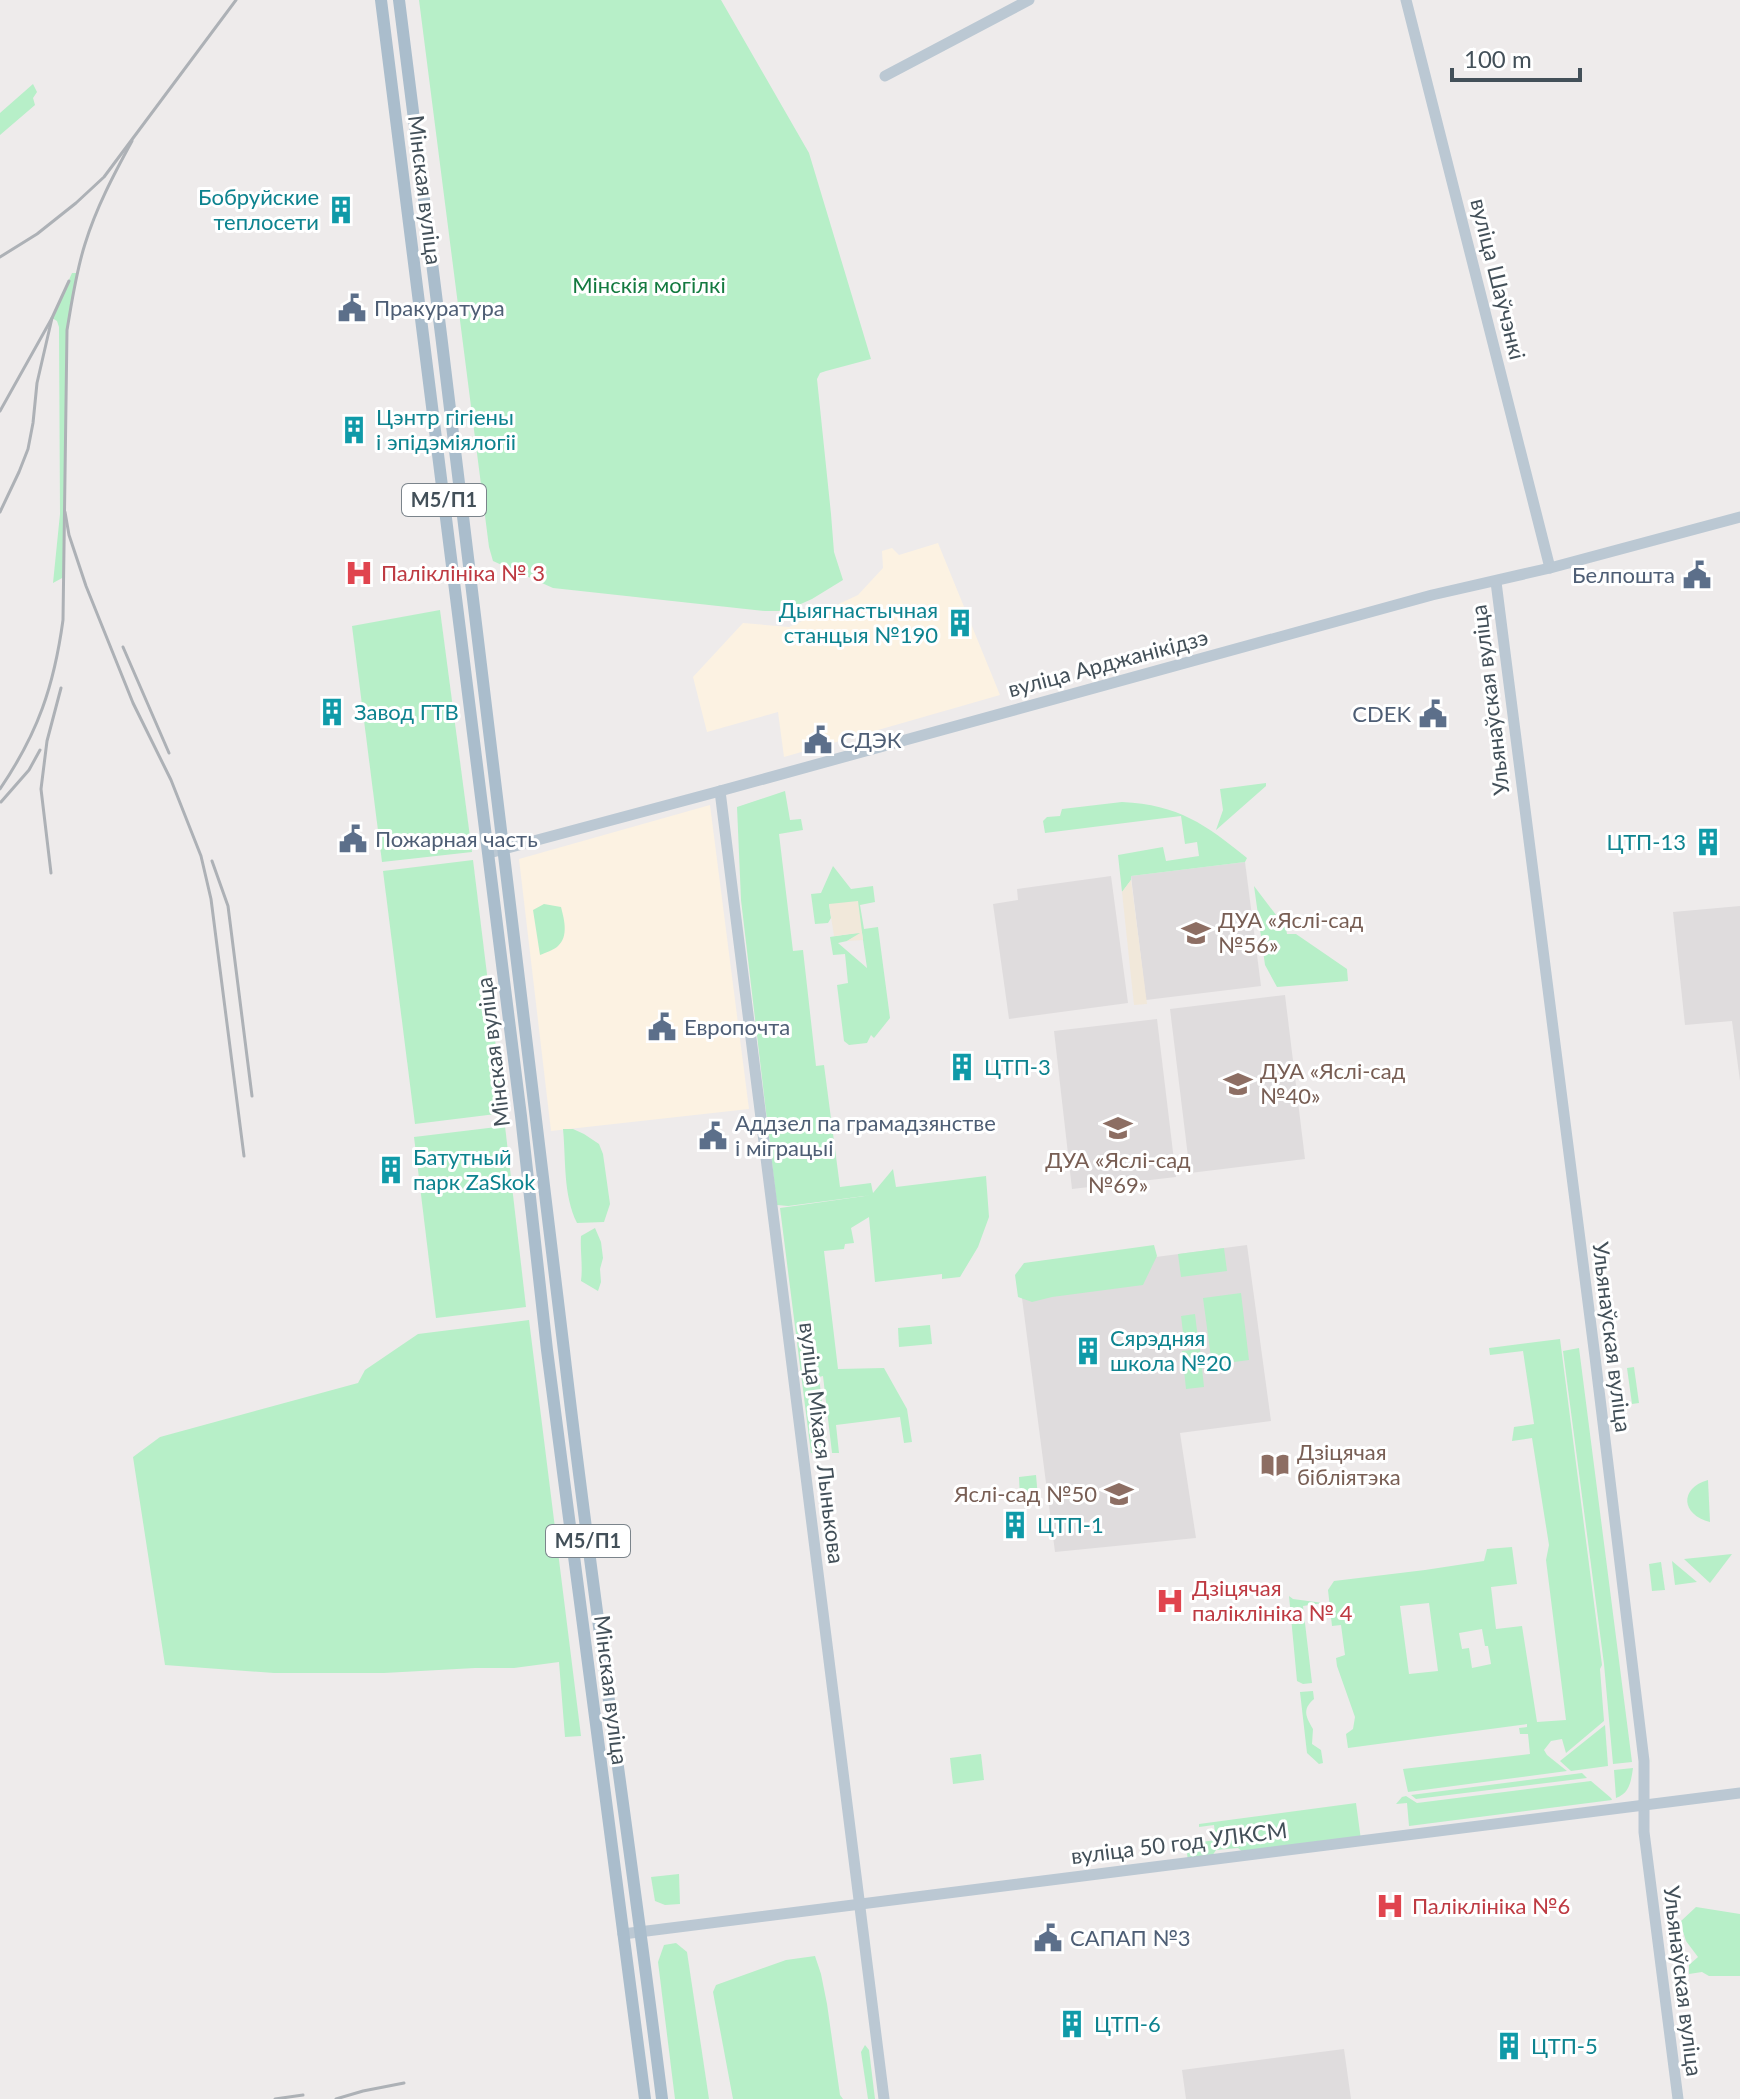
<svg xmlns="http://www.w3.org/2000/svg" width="1740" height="2099" font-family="Lato,sans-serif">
<rect width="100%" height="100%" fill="#eeebeb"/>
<g fill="#fcf2e2">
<path d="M938,543L1000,695L784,757L778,712L707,732L693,677L743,623L789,627L858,595L883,568L882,551L892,548L899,555Z"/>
<path d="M710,805L749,1109L551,1131L519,859Z"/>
</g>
<g fill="#dfdcdd">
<path d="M1245,862L1261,986L1146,1000L1131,876Z"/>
<path d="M1111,876L1128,1003L1009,1019L993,904L1018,900L1017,889Z"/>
<path d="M1740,906V1081L1732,1021L1685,1025L1673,912Z"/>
<path d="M1285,995L1305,1159L1190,1173L1170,1009Z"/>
<path d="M1157,1019L1176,1177L1072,1189L1054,1031Z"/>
<path d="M1247,1245L1271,1421L1180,1433L1196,1538L1055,1552L1019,1275Z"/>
<path d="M1344,2049L1351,2099H1186L1182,2070Z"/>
</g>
<g fill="#b7efc8" fill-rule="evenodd">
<path d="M419,0H721L809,153L871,359L826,371L820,373L817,379L831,514L834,552L843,580L812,599L785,611H765L553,588L493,561L489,547Z"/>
<path d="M33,84L37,92L33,98L35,105L0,135V113Z"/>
<path d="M72,273H77L67,330L64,577L53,583L60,514L59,327L57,321L52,318Z"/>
<path d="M440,610L472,852L382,862L352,626Z"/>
<path d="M1266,783V786L1216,830L1223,810L1220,789Z"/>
<path d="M785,791L790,820L801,819L803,830L779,834L793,951L803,950L816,1066L824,1065L840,1187L871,1183L873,1193L893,1169L896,1187L986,1176L989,1217L978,1247L960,1277L942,1279V1274L875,1282L869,1217L851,1228L854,1243L845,1244L844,1249L824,1251L838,1369L884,1368L907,1409L912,1442L904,1443L900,1417L836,1425L839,1453H832L823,1376L819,1377L828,1453H811L780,1208L872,1195L788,1206L777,1205L741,900L737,807Z"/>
<path d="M1122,802C1179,805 1205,824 1247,858L1245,862L1131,876V880L1122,892L1118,855L1163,847L1166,861L1199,856L1197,842L1185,844L1181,816L1045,833L1043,821L1047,817L1060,816L1062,809Z"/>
<path d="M473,860L504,1113L415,1124L383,871Z"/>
<path d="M833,866L851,889L873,886L875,902L860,905L864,929L878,927L890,1018L874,1038L871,1035L867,1043L849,1045L844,1041L837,985L848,983L845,954L833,955L830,937L862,932L829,904L831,918L828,923L815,924L811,894L821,893ZM862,933L867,968L838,943L847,941Z"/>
<path d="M1254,886L1286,928L1287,934H1296L1347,969L1348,981L1277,987L1265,965Z"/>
<path d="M544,904L561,907C564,919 569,936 558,946C554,950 545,953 540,955L533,910Z"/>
<path d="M505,1126L526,1307L436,1318L414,1137Z"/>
<path d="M563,1129H573L584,1134L599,1144L603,1154L610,1204L604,1222L577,1223C563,1195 566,1160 563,1129Z"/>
<path d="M595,1228L601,1242L603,1258L600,1269L601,1282L598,1291L581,1281C583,1265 580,1252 581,1236Z"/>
<path d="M1154,1245L1157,1256L1143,1285L1052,1297L1032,1302L1018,1297L1015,1275L1024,1263Z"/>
<path d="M1224,1248L1227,1271L1181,1277L1178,1254Z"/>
<path d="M1241,1293L1249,1360L1212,1365L1203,1298Z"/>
<path d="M1195,1314L1198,1339L1184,1341L1181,1316Z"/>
<path d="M529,1320L581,1736L565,1737L559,1662L514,1668H475L384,1673H274L165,1665L133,1457L160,1437L358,1383L365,1370L418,1334Z"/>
<path d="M930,1325L932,1344L899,1347L898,1328Z"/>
<path d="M1560,1339L1602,1665L1600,1669L1604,1721L1566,1753L1562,1739L1551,1741L1544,1750L1547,1755L1567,1771L1408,1792L1403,1769L1530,1754L1528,1734H1520L1519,1728L1527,1727V1724L1348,1748L1346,1734L1353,1729L1355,1717L1337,1666L1336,1658L1345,1655L1341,1625L1332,1626L1328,1590L1334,1581L1425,1570L1484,1561L1487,1549L1512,1547L1517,1584L1491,1587L1496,1629L1522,1626L1537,1722L1566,1720L1546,1560L1549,1545L1532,1438L1512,1441L1514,1427L1534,1424L1523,1351L1490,1355L1489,1348ZM1429,1603L1438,1671L1409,1674L1400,1606ZM1482,1629L1485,1646H1488L1491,1664L1472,1668L1469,1648L1462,1649L1459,1633Z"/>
<path d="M1579,1348L1632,1762L1613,1764L1604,1664L1563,1351Z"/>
<path d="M1200,1349L1204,1387L1186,1389L1182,1351Z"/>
<path d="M1634,1367L1639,1403L1632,1404L1627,1368Z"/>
<path d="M1036,1475L1038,1498L1020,1499L1019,1477Z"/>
<path d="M1708,1480L1710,1522C1681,1515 1679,1488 1708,1480Z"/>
<path d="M1732,1554L1710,1583L1684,1559Z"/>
<path d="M1672,1561L1697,1582L1675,1585Z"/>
<path d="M1661,1562L1665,1590L1652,1591L1649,1564Z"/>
<path d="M1289,1596L1293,1599L1323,1603L1303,1606L1312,1683L1303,1684L1297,1681Z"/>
<path d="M1313,1691L1314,1699C1301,1710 1307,1718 1313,1729L1312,1744L1321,1750L1323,1763L1319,1764L1307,1753L1300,1692Z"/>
<path d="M1605,1725L1608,1766L1571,1771L1560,1761Z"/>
<path d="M981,1754L984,1780L953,1784L950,1758Z"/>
<path d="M1633,1768C1631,1781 1630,1793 1616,1798L1614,1770Z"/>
<path d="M1582,1773L1587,1778L1416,1799L1411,1795Z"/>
<path d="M1591,1781L1611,1798L1612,1800L1409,1826L1407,1803L1396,1804L1402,1797L1406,1796L1417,1803Z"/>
<path d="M1356,1803L1361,1840L1246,1855L1238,1848L1216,1850L1210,1859L1188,1862L1186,1844L1216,1840L1214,1825L1199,1827V1824Z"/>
<path d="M679,1874L680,1904L665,1905L655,1901L651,1877Z"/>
<path d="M1696,1907L1740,1914V1976H1709L1702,1972L1689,1974V1965L1698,1957L1686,1941L1680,1922Z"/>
<path d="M676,1943L687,1952L709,2099H675L658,1962L664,1945Z"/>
<path d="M815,1956L821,1974L827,2004L840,2095L843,2099H733L713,1992L716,1985L786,1960Z"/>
<path d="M865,2045L869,2050L875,2099H868L861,2052Z"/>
</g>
<g fill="#f1e8da">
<path d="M1131,880L1147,1004L1134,1005L1122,892Z"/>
<path d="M858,901L863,940L847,941L860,933L834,936L829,904Z"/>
</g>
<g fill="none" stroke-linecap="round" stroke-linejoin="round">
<g stroke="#bbc8d3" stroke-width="11">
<path d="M1406,0L1550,568"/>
<path d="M885,76L1029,0"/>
<path d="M1496,582L1595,1357L1644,1761V1832L1678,2099"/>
<path d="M720,791L884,2099"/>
<path d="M489,853L720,791L1432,595L1550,568L1740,517"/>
<path d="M623,1934L1740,1793"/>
</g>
<g stroke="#aabdcc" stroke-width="12">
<path d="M381,0L521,1116L547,1350L645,2099"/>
<path d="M399,0C456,450 511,900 564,1351C593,1601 631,1849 662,2099"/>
</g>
<g stroke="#adb1b6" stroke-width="3">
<path d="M0,257L37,234L76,203L104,177L236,0"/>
<path d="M0,411L52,318L69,281"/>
<path d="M0,512L19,472L28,449L33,423L37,383L52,318"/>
<path d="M65,512L69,535L86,586L133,703L171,780L201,856L211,899L244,1156"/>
<path d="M123,647L169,753"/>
<path d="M0,789C38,733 54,686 63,620L67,330C72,301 76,272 85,244C96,208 114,174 132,141"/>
<path d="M1,802L29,770L40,750"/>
<path d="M212,861L228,906L252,1096"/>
<path d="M51,873L41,789L47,741L61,688"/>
<path d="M275,2099L303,2095"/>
<path d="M336,2099L363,2091L404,2083"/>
</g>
</g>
<defs>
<symbol id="building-bare" viewBox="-9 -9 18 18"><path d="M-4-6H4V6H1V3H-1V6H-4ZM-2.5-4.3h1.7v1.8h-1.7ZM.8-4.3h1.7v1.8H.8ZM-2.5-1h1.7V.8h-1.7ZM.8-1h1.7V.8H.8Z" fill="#0f9aa8" stroke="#fff" stroke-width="2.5" paint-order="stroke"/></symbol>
<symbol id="civic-bare" viewBox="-9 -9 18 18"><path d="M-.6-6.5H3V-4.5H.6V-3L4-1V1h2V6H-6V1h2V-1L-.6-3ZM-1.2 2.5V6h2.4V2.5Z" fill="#5c6f8a" stroke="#fff" stroke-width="2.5" paint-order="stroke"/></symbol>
<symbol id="hospital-bare" viewBox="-9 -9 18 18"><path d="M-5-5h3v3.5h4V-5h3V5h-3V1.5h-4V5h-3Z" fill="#e0444e" stroke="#fff" stroke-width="2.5" paint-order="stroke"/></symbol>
<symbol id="school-bare" viewBox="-9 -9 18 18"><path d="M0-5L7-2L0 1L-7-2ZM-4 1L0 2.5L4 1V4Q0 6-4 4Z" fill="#8d6e63" stroke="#fff" stroke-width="2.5" paint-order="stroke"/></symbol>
<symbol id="library-bare" viewBox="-9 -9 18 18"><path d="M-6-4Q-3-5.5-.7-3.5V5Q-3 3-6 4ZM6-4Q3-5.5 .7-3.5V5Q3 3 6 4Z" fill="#8d6e63" stroke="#fff" stroke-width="2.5" paint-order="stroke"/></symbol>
</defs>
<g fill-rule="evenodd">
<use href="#building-bare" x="321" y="190" width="40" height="40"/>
<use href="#civic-bare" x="332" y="288" width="40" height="40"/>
<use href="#building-bare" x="334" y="410" width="40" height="40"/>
<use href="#hospital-bare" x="339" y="553" width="40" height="40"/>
<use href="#civic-bare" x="1677" y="555" width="40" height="40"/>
<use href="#building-bare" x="940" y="603" width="40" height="40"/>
<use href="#building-bare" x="312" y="692" width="40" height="40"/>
<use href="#civic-bare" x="1413" y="694" width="40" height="40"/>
<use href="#civic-bare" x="798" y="720" width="40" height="40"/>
<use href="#civic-bare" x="333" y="819" width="40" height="40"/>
<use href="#building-bare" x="1688" y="822" width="40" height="40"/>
<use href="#school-bare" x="1176" y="913" width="40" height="40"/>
<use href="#civic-bare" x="642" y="1007" width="40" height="40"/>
<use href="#building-bare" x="942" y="1047" width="40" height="40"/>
<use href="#school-bare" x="1218" y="1064" width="40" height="40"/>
<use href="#school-bare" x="1098" y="1108" width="40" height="40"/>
<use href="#civic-bare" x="693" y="1116" width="40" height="40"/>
<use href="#building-bare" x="371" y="1150" width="40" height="40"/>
<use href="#building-bare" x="1068" y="1331" width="40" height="40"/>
<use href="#library-bare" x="1255" y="1445" width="40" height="40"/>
<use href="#school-bare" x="1099" y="1474" width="40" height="40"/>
<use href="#building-bare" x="995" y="1505" width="40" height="40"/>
<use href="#hospital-bare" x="1150" y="1581" width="40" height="40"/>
<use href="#hospital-bare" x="1370" y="1886" width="40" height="40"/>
<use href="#civic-bare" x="1028" y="1918" width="40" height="40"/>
<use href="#building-bare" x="1052" y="2004" width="40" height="40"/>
<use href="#building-bare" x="1489" y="2026" width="40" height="40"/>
</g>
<g text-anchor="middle" stroke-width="6" stroke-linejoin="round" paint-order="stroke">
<g fill="#fff" stroke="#7b848b" stroke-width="2">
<rect x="402" y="484" width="84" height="32" rx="6"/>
<rect x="546" y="1525" width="84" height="32" rx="6"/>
</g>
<g font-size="20" font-weight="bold" fill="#435059">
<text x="444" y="507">М5/П1</text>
<text x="588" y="1548">М5/П1</text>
</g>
<g font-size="22" fill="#435059" stroke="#fff">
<text transform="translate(425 190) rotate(83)" y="8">Мінская вуліца</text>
<text transform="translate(1498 279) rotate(76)" y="8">вуліца Шаўчэнкі</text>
<text transform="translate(1108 663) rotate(-15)" y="8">вуліца Арджанікідзэ</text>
<text transform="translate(1490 700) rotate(-97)" y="8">Ульянаўская вуліца</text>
<text transform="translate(493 1052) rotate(-97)" y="8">Мінская вуліца</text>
<text transform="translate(1612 1337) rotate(83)" y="8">Ульянаўская вуліца</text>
<text transform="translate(822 1443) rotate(83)" y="8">вуліца Міхася Лынькова</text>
<text transform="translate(611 1690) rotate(83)" y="8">Мінская вуліца</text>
<text transform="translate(1179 1843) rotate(-7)" y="8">вуліца 50 год УЛКСМ</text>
<text transform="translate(1683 1981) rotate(83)" y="8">Ульянаўская вуліца</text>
</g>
<g font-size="22" fill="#0d838f" stroke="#fff" text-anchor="start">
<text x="319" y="205" text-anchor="end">Бобруйские<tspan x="319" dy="25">теплосети</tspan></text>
<text x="376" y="425">Цэнтр гігіены<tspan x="376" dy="25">і эпідэміялогіі</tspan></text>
<text x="938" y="618" text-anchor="end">Дыягнастычная<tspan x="938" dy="25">станцыя №190</tspan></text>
<text x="354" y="720">Завод ГТВ</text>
<text x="1686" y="850" text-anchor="end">ЦТП-13</text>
<text x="984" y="1075">ЦТП-3</text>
<text x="413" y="1165">Батутный<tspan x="413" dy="25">парк ZaSkok</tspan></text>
<text x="1110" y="1346">Сярэдняя<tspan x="1110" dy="25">школа №20</tspan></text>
<text x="1037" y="1533">ЦТП-1</text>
<text x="1094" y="2032">ЦТП-6</text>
<text x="1531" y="2054">ЦТП-5</text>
</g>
<g font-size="22" fill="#147a40" stroke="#fff">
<text x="649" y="293">Мінскія могілкі</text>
</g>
<g font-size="22" fill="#4e5e75" stroke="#fff" text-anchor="start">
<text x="374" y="316">Пракуратура</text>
<text x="1675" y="583" text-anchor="end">Белпошта</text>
<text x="1411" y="722" text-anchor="end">CDEK</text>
<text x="840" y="748">СДЭК</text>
<text x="375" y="847">Пожарная часть</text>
<text x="684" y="1035">Европочта</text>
<text x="735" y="1131">Аддзел па грамадзянстве<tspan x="735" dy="25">і міграцыі</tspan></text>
<text x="1070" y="1946">САПАП №3</text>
</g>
<g font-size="22" fill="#be3a42" stroke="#fff" text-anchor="start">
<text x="381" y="581">Паліклініка № 3</text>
<text x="1192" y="1596">Дзіцячая<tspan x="1192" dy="25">паліклініка № 4</tspan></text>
<text x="1412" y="1914">Паліклініка №6</text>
</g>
<g font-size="22" fill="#785e54" stroke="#fff" text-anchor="start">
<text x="1218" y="928">ДУА «Яслі-сад<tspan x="1218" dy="25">№56»</tspan></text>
<text x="1260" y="1079">ДУА «Яслі-сад<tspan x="1260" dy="25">№40»</tspan></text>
<text x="1118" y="1168" text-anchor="middle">ДУА «Яслі-сад<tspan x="1118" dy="25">№69»</tspan></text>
<text x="1297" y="1460">Дзіцячая<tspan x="1297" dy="25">бібліятэка</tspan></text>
<text x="1097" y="1502" text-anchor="end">Яслі-сад №50</text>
</g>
</g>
<path d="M1452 68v12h128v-12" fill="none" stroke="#435059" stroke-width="4"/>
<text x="1464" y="68" font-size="24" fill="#435059" stroke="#ffffff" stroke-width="6" paint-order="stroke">100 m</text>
</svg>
